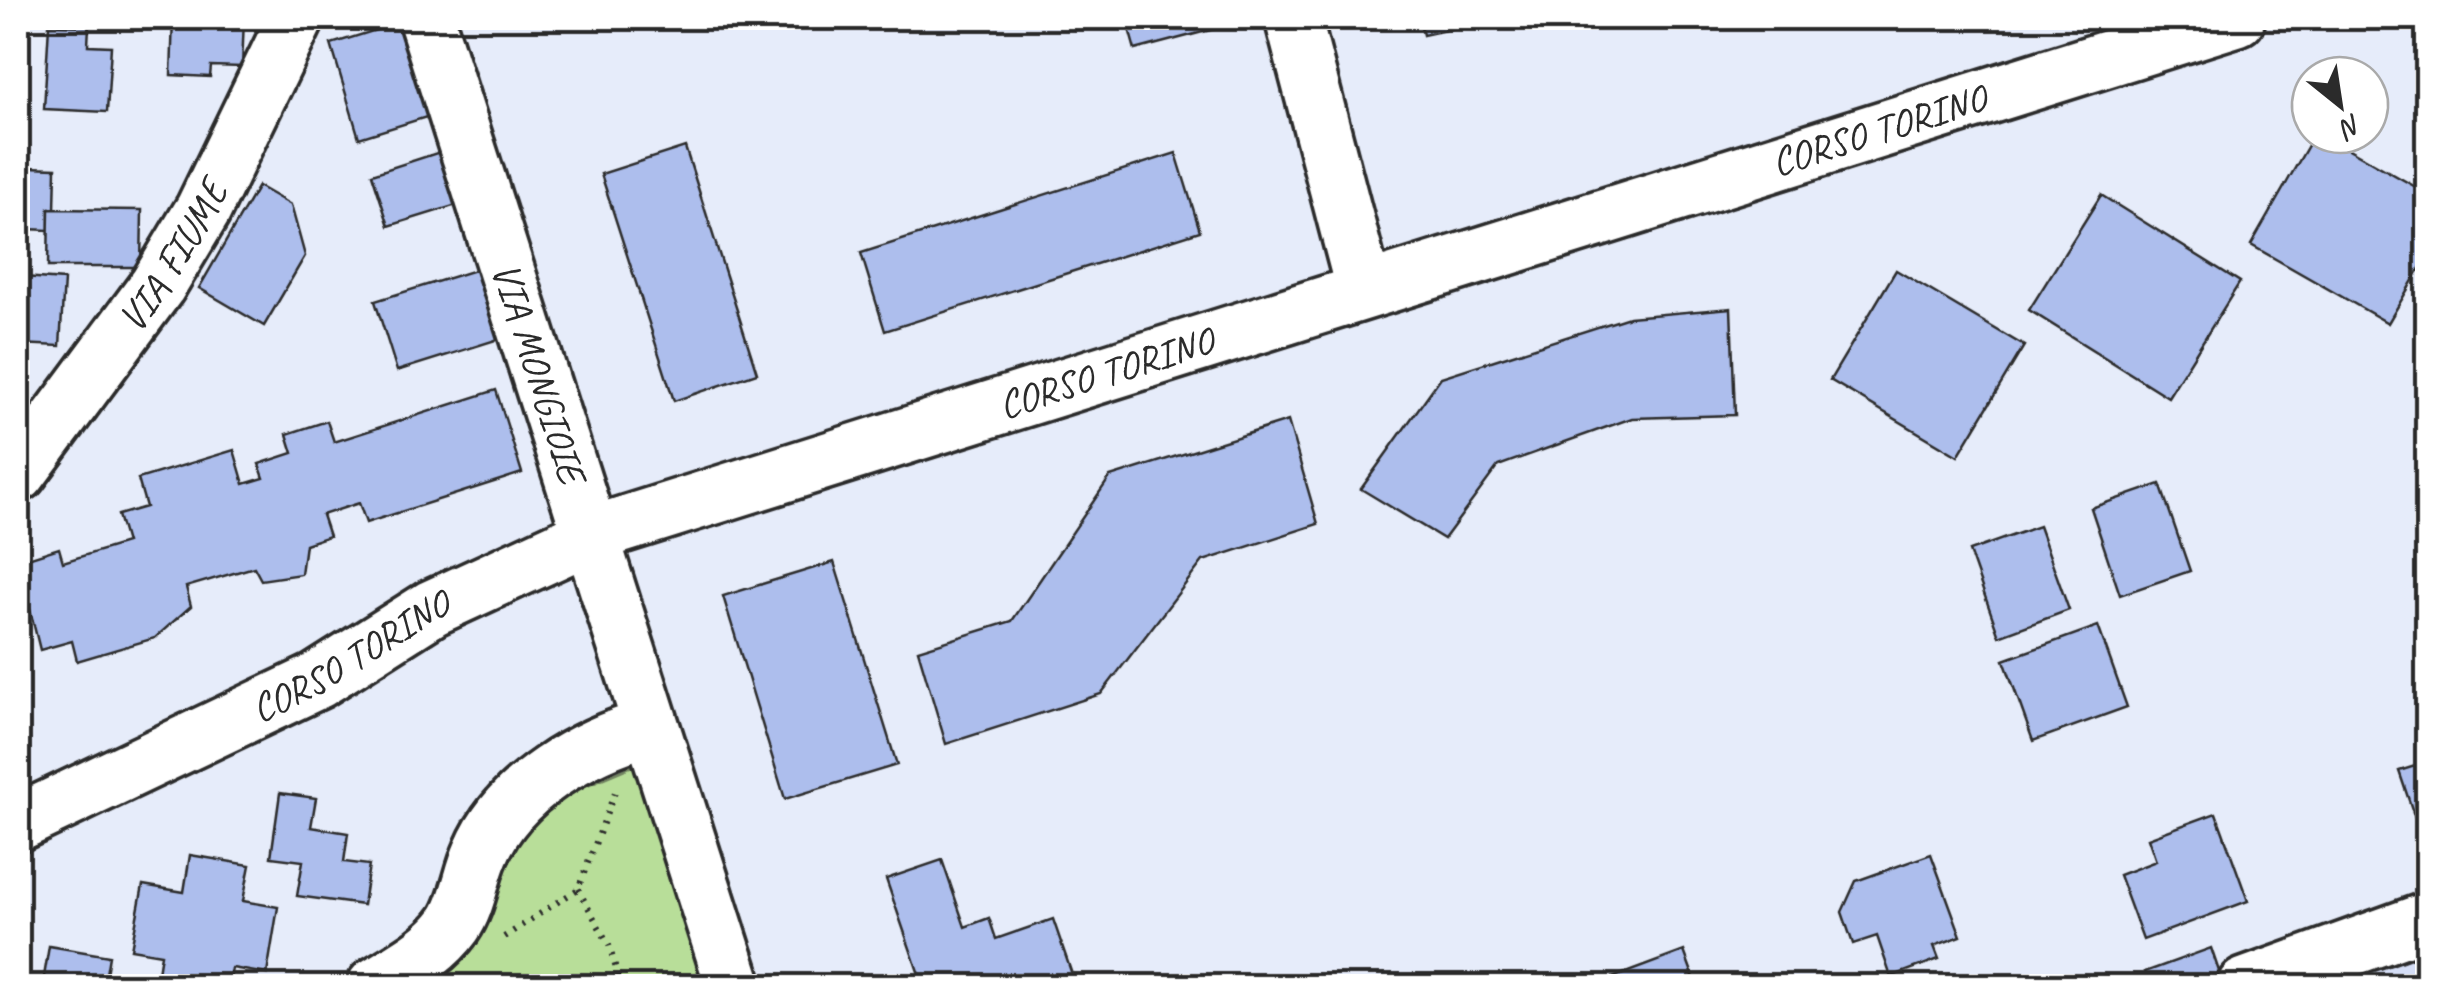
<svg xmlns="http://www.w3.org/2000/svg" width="2445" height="1004" font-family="Caveat,sans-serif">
	<rect width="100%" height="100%" fill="#e6ecfa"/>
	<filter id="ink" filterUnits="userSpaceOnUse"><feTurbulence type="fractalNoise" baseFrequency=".01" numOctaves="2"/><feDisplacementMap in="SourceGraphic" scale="20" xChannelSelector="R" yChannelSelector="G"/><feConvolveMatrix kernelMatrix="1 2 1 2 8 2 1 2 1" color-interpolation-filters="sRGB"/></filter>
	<g filter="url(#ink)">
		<path fill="#d5def6" d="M2427 948V986H2321Z"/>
		<path fill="#b8de99" stroke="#728462" stroke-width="2.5" d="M639 763 715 986H416L509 839 561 796Z"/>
		<g fill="#adbeed" stroke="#2b2b2b" stroke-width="2.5">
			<path d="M173 18H244L242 67 211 66 210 77 171 75Z"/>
			<path d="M1126 18H1227L1229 25 1135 50Z"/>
			<path d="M1419 18H1501L1423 35Z"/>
			<path d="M402 22 430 116 359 138 331 44Z"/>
			<path d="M49 25 89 26 88 45 111 46 107 112 44 109Z"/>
			<path d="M2314 135H2324L2428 194V255L2388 323 2251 245Z"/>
			<path d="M685 147 757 373 674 401 601 174Z"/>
			<path d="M443 151 460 204 389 226 372 174Z"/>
			<path d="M1176 153 1200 231 885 331 861 253Z"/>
			<path d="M28 167 56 168 55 210 49 209V230L26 229Z"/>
			<path d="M258 186 291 205 305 256 264 326 199 288Z"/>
			<path d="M2101 195 2240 282 2168 397 2029 310Z"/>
			<path d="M49 209 142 210 141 267H48Z"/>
			<path d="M478 269 499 339 397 371 375 301Z"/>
			<path d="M1896 270 2024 346 1958 456 1830 380Z"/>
			<path d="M23 277 64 280 60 346 20 344Z"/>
			<path d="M1731 308 1735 415 1632 418 1498 466 1444 539 1361 489 1441 377 1629 317Z"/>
			<path d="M496 390 522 473 366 523 359 503 322 515 329 536 305 544 301 574 261 580 254 567 186 587 191 606 155 638 77 661 72 641 40 650 18 561 59 548 63 562 126 543 118 515 146 507 138 479 234 450 244 484 264 478 259 464 293 453 287 434 327 421 334 442Z"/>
			<path d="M1288 421 1318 524 1203 561 1101 694 946 744 918 650 1012 621 1110 477Z"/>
			<path d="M2160 484 2190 571 2120 595 2091 508Z"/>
			<path d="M2039 526 2069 610 1999 636 1969 551Z"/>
			<path d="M834 562 897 765 785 799 723 596Z"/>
			<path d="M2098 626 2127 707 2033 741 2004 660Z"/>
			<path d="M2428 762V827L2419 830 2399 771Z"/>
			<path d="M280 793 316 798 311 827 348 833 344 862 369 865 363 905 297 896 303 861 271 857Z"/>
			<path d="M2216 813 2248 901 2143 940 2119 875 2156 861 2148 838Z"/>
			<path d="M1931 854 1961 936 1934 946 1939 959 1891 977 1877 936 1853 944 1842 912 1856 881Z"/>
			<path d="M190 855 250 865 243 901 278 907 267 974 232 968 229 986H156L161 954 131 949 143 885 184 892Z"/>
			<path d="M942 860 965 927 989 918 996 939 1053 919 1076 986H923L886 879Z"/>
			<path d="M49 946 109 956 104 986H18V979L43 983Z"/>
			<path d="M2211 948 2223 983 2150 986 2145 972Z"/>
			<path d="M1684 951 1697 986 1596 984Z"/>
		</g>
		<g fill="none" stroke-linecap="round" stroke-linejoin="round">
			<g stroke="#2b2b2b" stroke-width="62">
				<g id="minor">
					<path id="s1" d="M426 18 734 986"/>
					<path d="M1293 18 1364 290"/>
					<path id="s2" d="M18 474 158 285 203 210 296 18"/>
					<path d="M375 986C403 968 434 953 454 925 468 905 471 875 481 853 508 788 584 745 649 727"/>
					<path d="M2245 986 2428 920"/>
				</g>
			</g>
			<g stroke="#2b2b2b" stroke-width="62">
				<g id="major">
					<path id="s3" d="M18 823 317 681 432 608 593 534 2237 18"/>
				</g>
			</g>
			<g stroke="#2b2b2b" stroke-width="6" stroke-dasharray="2.5 8" stroke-linecap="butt">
				<path d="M578 889 609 945 621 986"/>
				<path d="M504 937 578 889 615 792"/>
			</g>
			<use href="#minor" stroke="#fff" stroke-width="55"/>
			<use href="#major" stroke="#fff" stroke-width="55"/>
		</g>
	</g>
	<g text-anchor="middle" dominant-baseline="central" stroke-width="8" stroke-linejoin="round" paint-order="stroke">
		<g font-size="40" fill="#2b2b2b" stroke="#fff">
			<text stroke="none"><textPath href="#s3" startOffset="1992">CORSO TORINO</textPath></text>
			<text stroke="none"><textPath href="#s2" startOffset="268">VIA FIUME</textPath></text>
			<text stroke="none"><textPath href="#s3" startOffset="1182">CORSO TORINO</textPath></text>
			<text stroke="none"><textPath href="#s1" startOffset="372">VIA MONGIOIE</textPath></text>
			<text stroke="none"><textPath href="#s3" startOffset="372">CORSO TORINO</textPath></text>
		</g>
	</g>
	<rect width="2445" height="1004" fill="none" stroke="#fff" stroke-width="60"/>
	<rect x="30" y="30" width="2385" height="944" fill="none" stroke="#2b2b2b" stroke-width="4" filter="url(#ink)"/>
	<g transform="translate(2340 105) rotate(150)"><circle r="48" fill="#ffffff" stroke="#aaaaaa" stroke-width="2.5"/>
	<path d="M0-8L18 38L0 25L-18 38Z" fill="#2b2b2b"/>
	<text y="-15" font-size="28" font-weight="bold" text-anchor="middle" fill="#2b2b2b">N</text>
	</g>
</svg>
